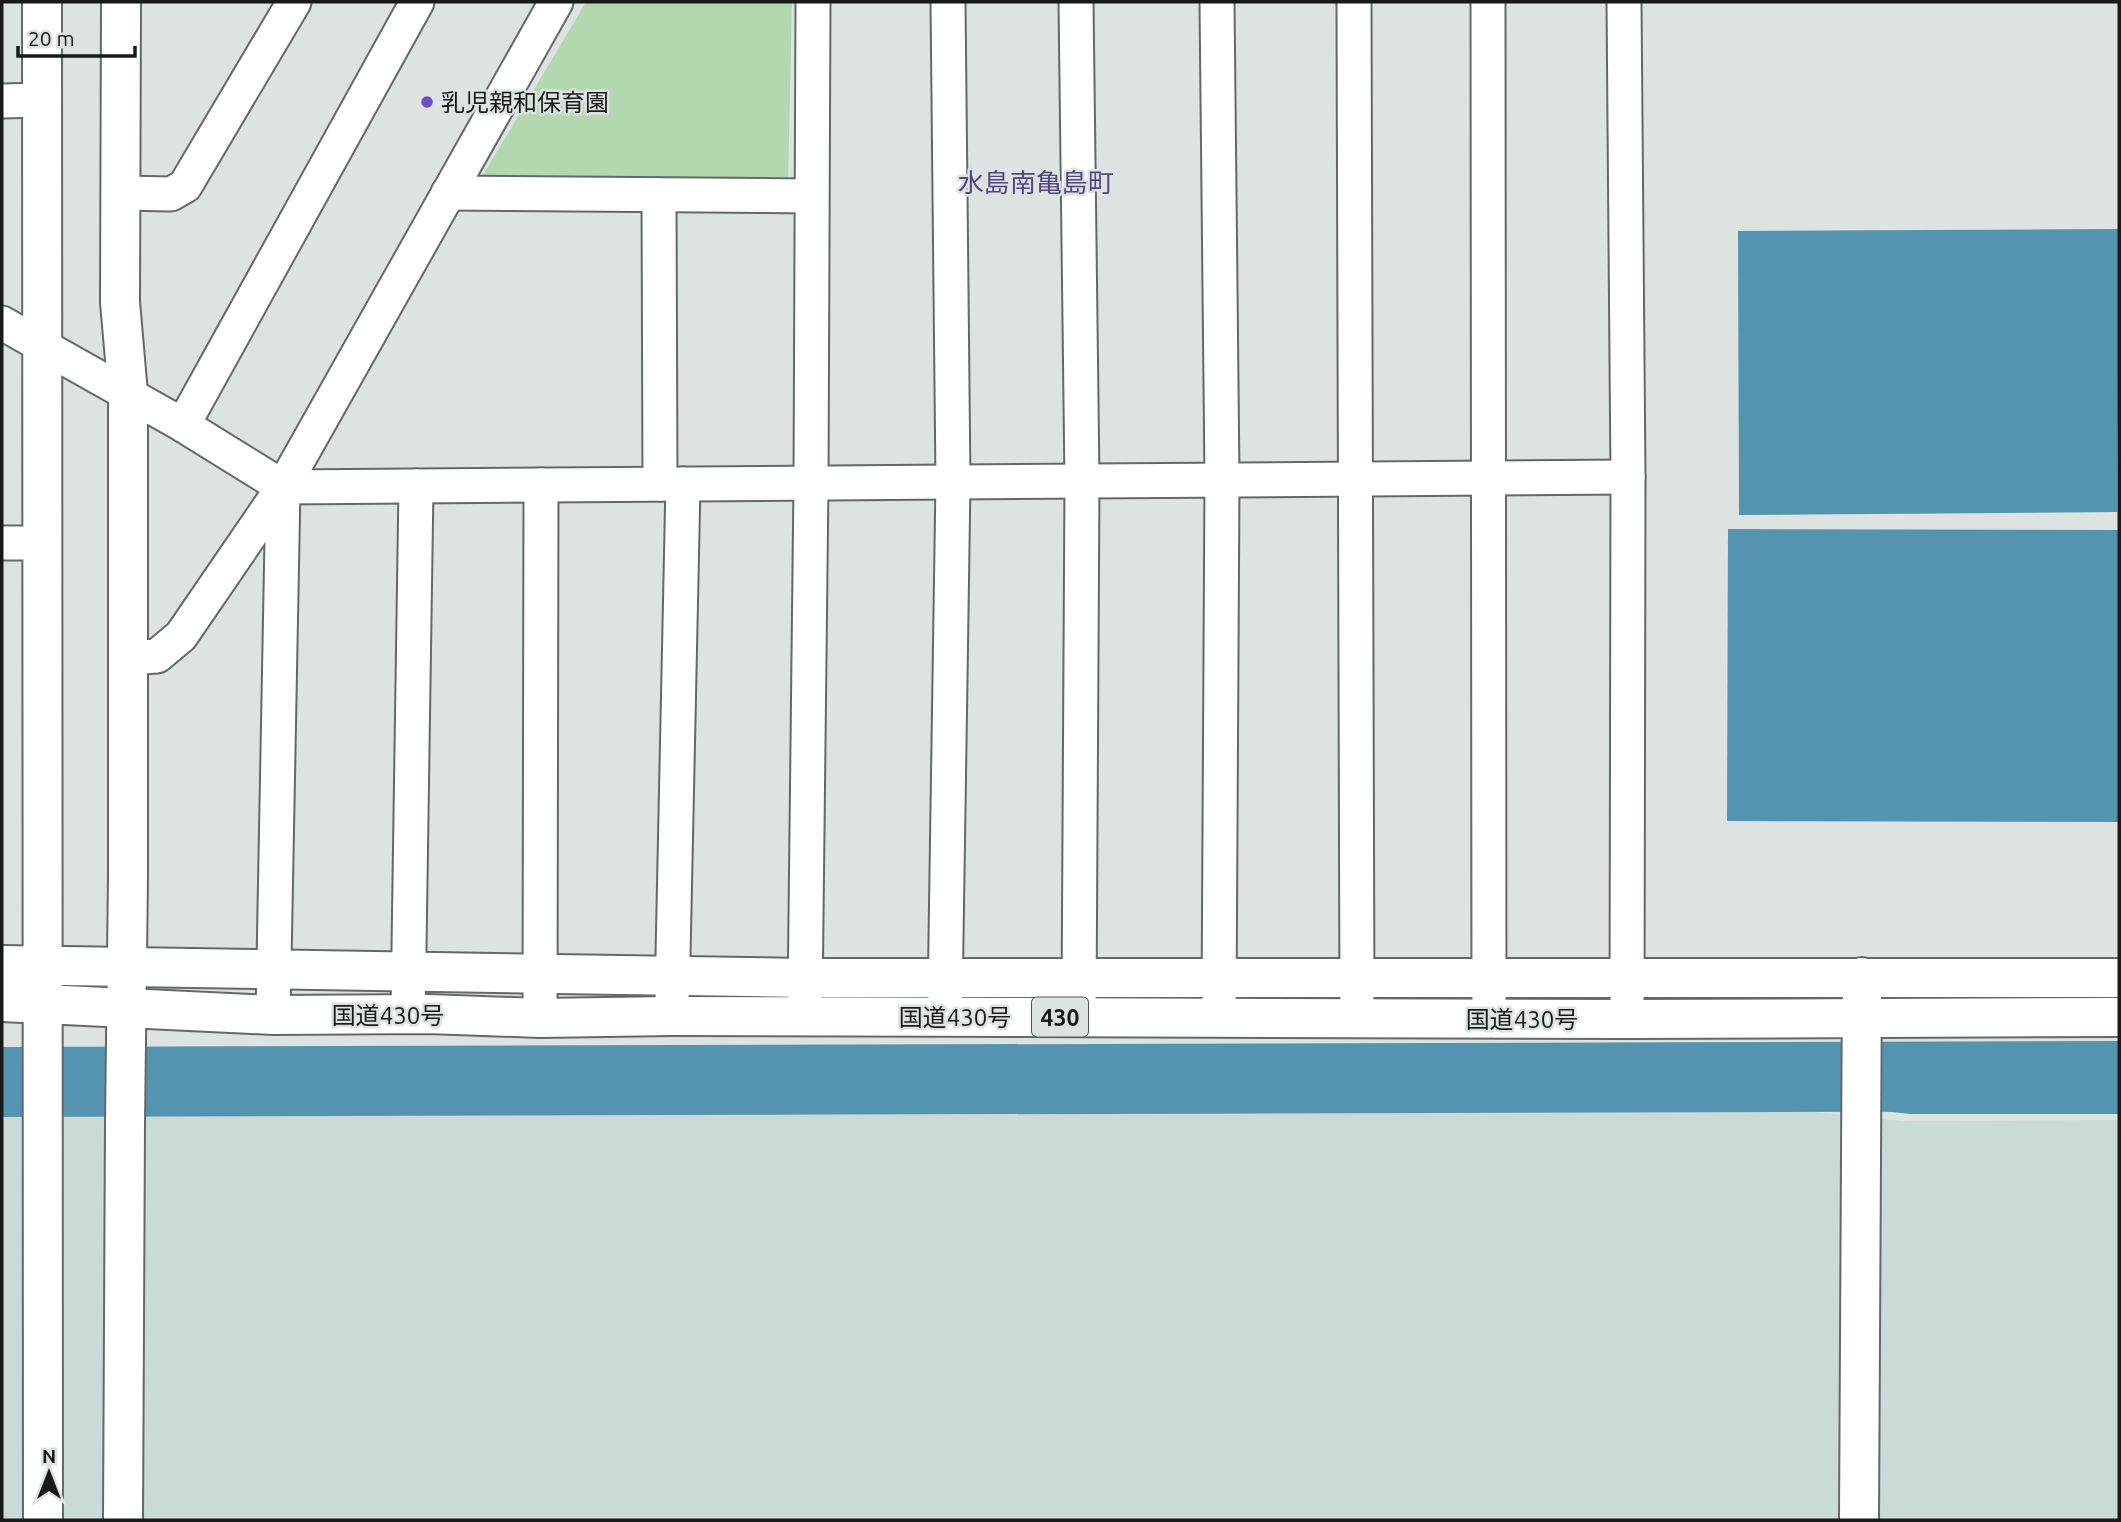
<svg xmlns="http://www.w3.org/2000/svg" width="2121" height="1522" font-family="Ubuntu,'Noto Sans JP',sans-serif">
	<rect width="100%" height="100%" fill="#dce3e1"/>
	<path fill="#cadad7" d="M1812 1112 1901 1121 2119 1120V1520H2V1117Z"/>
	<path fill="#b3d8b0" d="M586 2H792L788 182H479Z"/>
	<g fill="#5494b0">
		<path d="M2119 229 2117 512 1739 515 1738 231Z"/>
		<path d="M1728 529 2119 530V822L1727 821Z"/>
	</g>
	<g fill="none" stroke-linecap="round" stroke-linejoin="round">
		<path stroke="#5494b0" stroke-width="12" d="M2 1105 177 1106 1806 1097 1911 1108H2119"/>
		<path stroke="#5494b0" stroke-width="70" d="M2 1082 2119 1076"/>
		<g stroke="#636968" stroke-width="37">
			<g id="street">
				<path d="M1076 2 1082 481 1079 1004"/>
				<path d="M1217 2 1222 479 1219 1004"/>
				<path d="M1354 2 1357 1004"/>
				<path d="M1488 2 1489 1019"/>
				<path d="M1624 2 1628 477 1627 1019"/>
				<path d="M2 101 42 100"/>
				<path d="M121 193 171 194 185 186 294 2"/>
				<path d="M448 193 811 196"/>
				<path d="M659 195 660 484"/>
				<path d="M2 323 183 425 283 487 1628 477"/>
				<path d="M183 425 417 2"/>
				<path d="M2 543H42"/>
				<path d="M128 658 157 656 181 636 283 487 556 2"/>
				<path d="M672 1003 683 484"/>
				<path d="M805 1004 811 483 813 2"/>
				<path d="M945 1004 953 482 948 2"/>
				<path d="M408 1014 416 486"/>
				<path d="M273 1015 283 487"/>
				<path d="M540 1018 541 485"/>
			</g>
		</g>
		<g stroke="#636968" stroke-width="42">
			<g id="secondary">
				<path d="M42 2 43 1520"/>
				<path d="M121 2 120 302 128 394V875L125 1123 123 1520"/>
				<path d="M1859 1520 1862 977"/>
			</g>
		</g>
		<g stroke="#636968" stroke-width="42">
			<g id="highway">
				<path d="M2 965 805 978H2119"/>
				<path d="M2 1002 273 1015 428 1014 540 1018 672 1016 1627 1019 2119 1017"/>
			</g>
		</g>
		<use href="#street" stroke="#fff" stroke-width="33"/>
		<use href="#secondary" stroke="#fff" stroke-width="38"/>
		<use href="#highway" stroke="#fff" stroke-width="38"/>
	</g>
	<circle fill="#704cc5" stroke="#dce3e1" stroke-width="2.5" cx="427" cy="102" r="7"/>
	<g text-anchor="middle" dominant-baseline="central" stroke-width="5" stroke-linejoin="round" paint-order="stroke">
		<rect fill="#dce3e1" stroke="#535656" stroke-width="2" x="1032" y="997.5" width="56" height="39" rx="5"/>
		<g font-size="23" font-weight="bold" fill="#181a1a">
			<text x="1060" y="1017">430</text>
		</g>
		<g font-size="24" fill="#181a1a" stroke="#dce3e1" text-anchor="start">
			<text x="441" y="102">乳児親和保育園</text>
		</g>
		<g font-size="24" fill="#181a1a" stroke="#dce3e1">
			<text x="388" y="1015">国道430号</text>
			<text x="955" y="1017">国道430号</text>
			<text x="1522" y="1019">国道430号</text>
		</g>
		<g font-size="26" fill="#544583" stroke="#dce3e1">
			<text x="1036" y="182">水島南亀島町</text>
		</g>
	</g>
	<rect width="2121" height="1522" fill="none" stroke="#181a1a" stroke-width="7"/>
	<g transform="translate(49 1473)" stroke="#dce3e1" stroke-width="5" paint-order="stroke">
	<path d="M0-5L12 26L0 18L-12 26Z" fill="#181a1a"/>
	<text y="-10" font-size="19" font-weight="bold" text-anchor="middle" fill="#181a1a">N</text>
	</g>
	<path d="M18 46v10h117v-10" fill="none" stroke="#181a1a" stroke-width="3.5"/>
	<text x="28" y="46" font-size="21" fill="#181a1a" stroke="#dce3e1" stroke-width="5" paint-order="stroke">20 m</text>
</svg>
